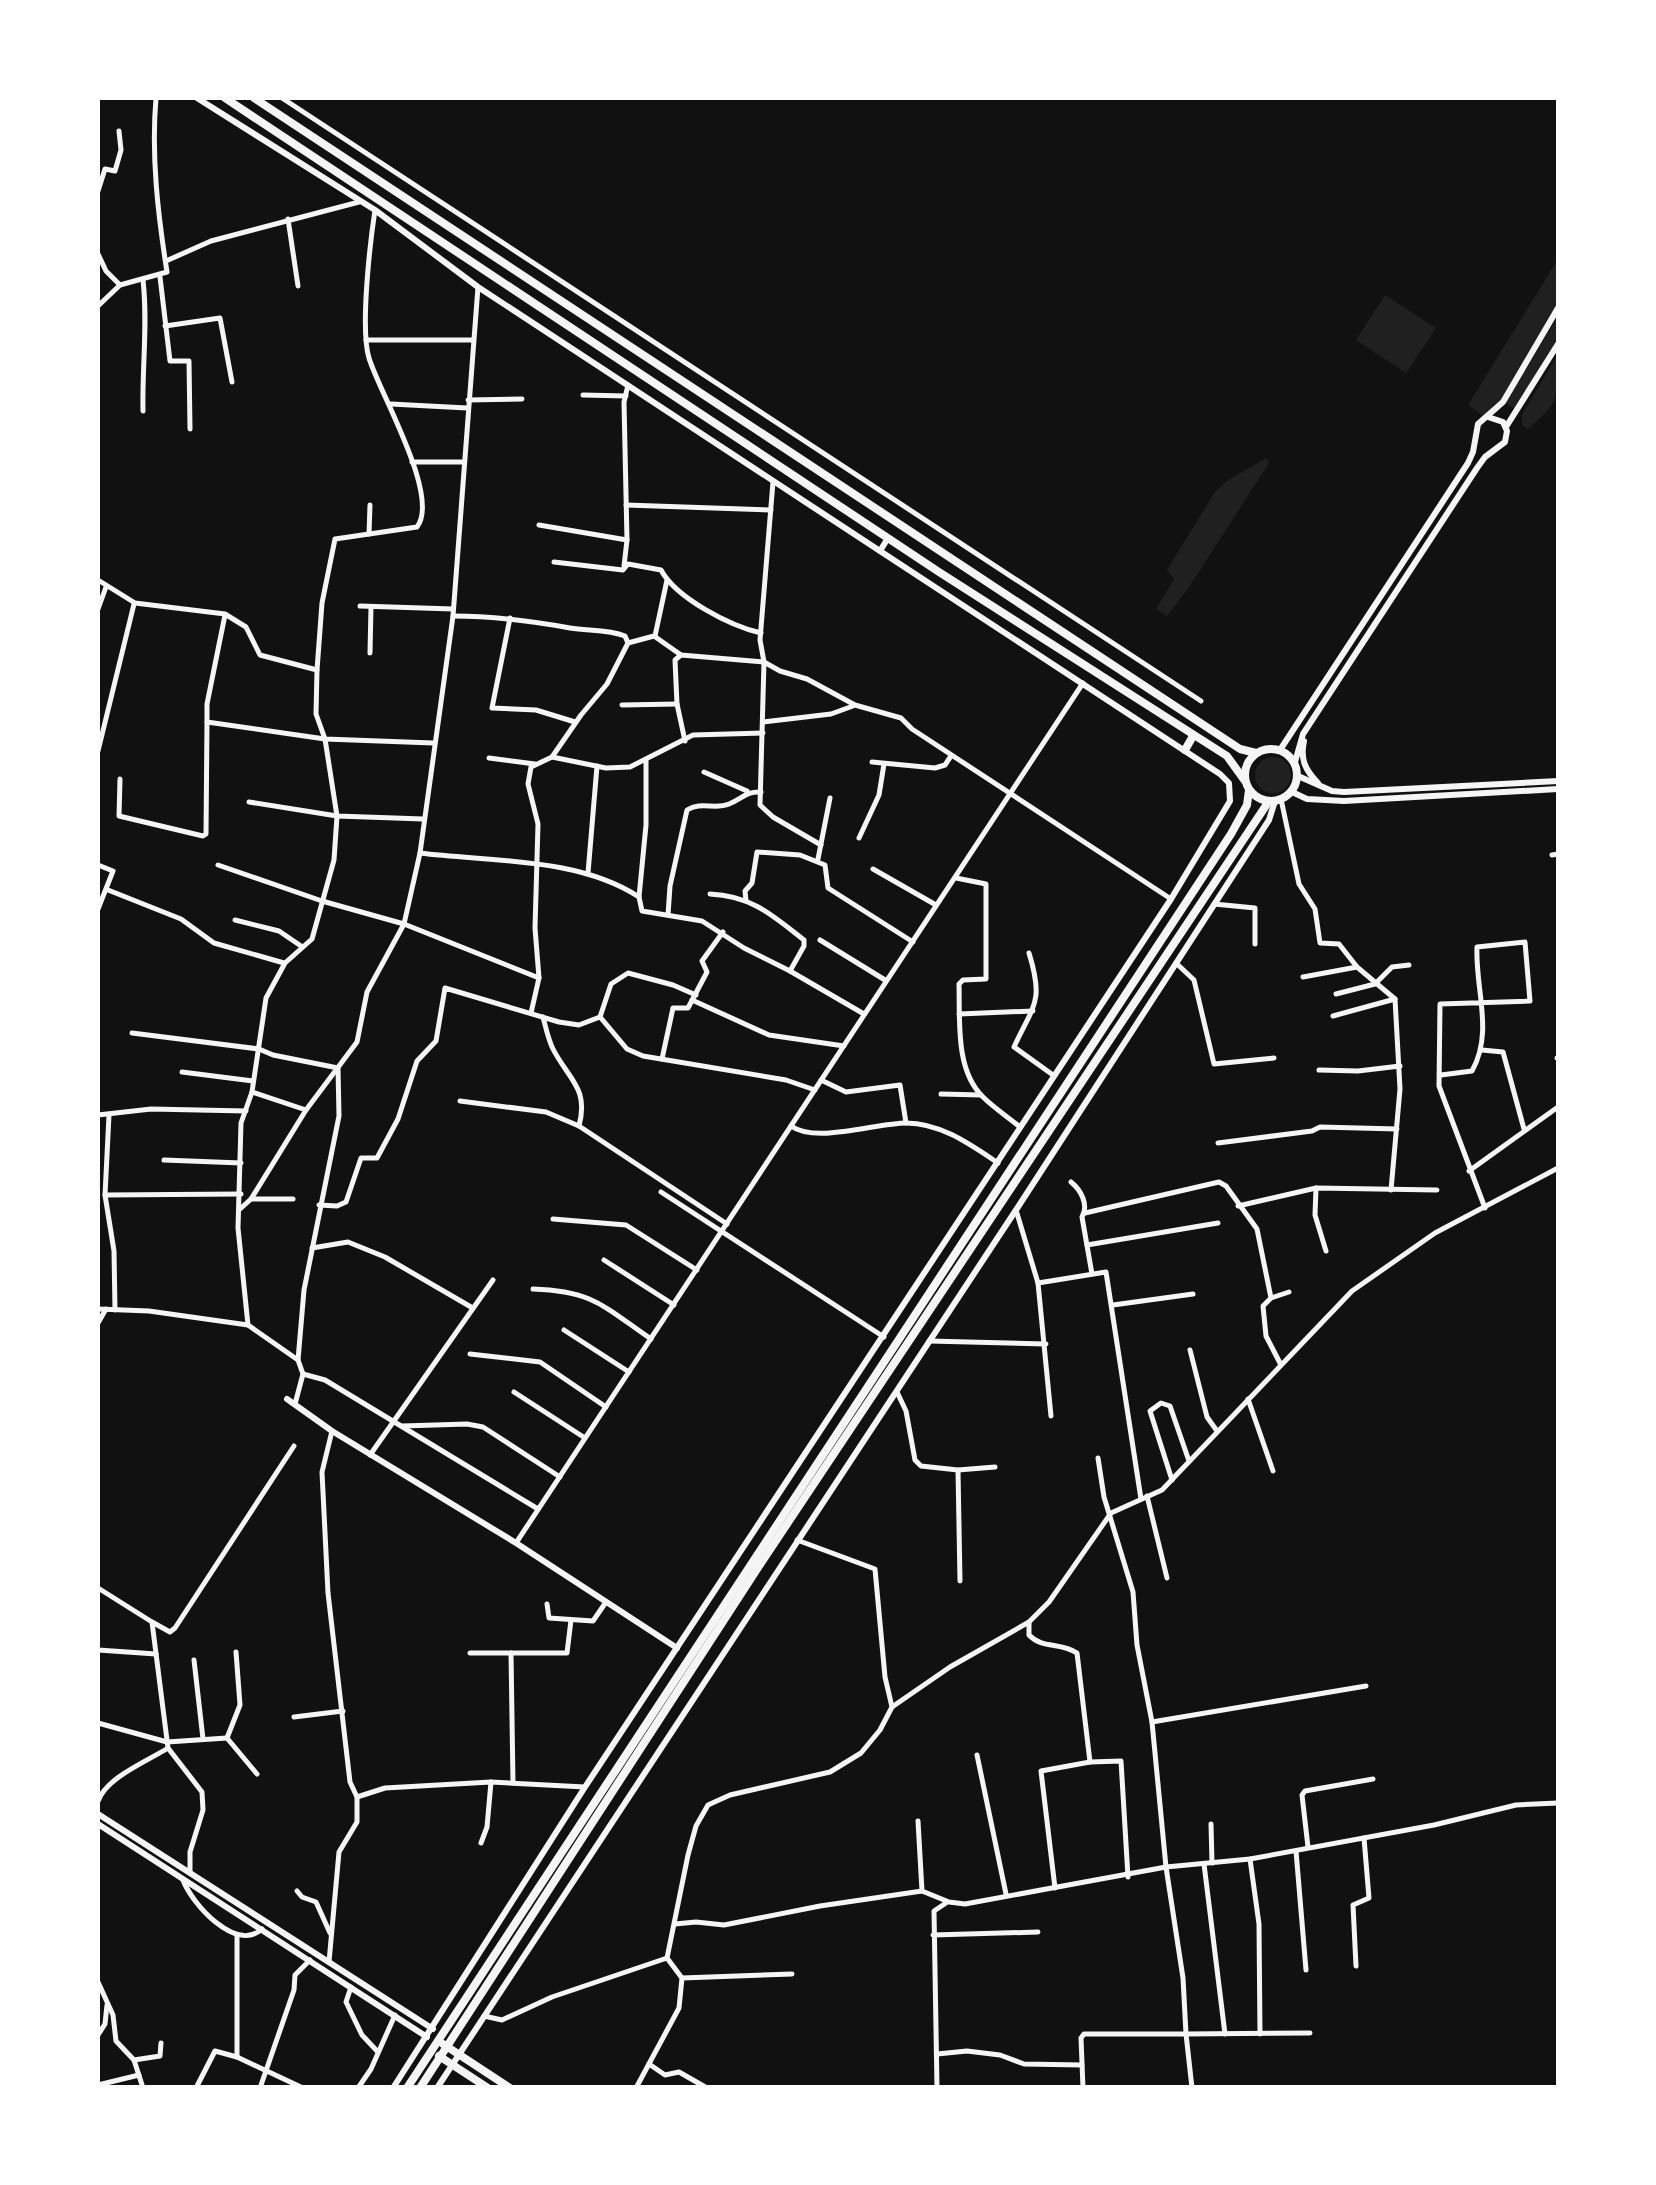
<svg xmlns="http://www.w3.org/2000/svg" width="1656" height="2185" font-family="Montserrat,sans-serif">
	<rect width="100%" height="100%" fill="#111"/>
	<g fill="#202020">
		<path d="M1558 259V305L1503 401 1493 405 1483 416 1468 405Z"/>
		<path d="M1385 295 1436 328 1406 373 1356 340Z"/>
		<path d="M1558 316V337L1515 409 1506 403Z"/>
		<path d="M1558 354C1559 394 1560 403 1528 429L1522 425V415Z"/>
		<path d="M1266 458 1269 463 1189 587 1167 616 1156 609 1174 579 1167 570 1215 492 1227 481Z"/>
		<circle cx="1273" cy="775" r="18"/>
	</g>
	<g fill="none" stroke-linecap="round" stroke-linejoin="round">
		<g stroke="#f5f5f5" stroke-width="5">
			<path d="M282 98 1201 701"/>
			<path d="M98 191 105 169 115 171 121 150 119 131"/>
			<path d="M288 219 298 286"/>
			<path d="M98 254 106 271 120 285"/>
			<path d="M166 261 211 241 359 202"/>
			<path d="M160 277 170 361H189L190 429"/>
			<path d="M98 306 120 285 167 272C158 215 151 156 156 98"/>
			<path d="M165 326 220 318 232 382"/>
			<path d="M366 340H472"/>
			<path d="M583 395 626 396"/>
			<path d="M468 400 522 399"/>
			<path d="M391 404 467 408"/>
			<path d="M143 411C142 366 148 324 143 280"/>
			<path d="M412 462H464"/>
			<path d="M773 482 760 640 764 662 760 805 773 817 821 845"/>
			<path d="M626 505 771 510"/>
			<path d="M539 525 627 540"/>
			<path d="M369 534 370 505"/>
			<path d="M554 562 623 570 628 564 661 570C676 598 730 626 761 633"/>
			<path d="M624 566 627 540 624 402 628 385"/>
			<path d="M98 580 135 603 225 614 246 627 260 655 317 670 316 714 325 739 337 816 334 860 312 939 285 963 266 998 252 1092 241 1123 238 1228 248 1325"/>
			<path d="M360 606 453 609"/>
			<path d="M98 609 106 587"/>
			<path d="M225 615 207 704V722L325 739 433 743"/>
			<path d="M453 616C493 616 531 621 570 628 588 631 608 629 625 636L628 643"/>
			<path d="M510 618 492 708 536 710 575 722"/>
			<path d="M655 636 667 580"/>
			<path d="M628 643 654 636 681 655 764 662 780 671 807 679 855 705 901 718 912 729 1171 899"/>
			<path d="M370 653 371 607"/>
			<path d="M681 655 675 660 677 704 685 741"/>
			<path d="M317 670 322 603 335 539 417 527C441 496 379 392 369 358 360 329 370 243 375 210"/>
			<path d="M622 705 677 704"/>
			<path d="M763 722 831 714 853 706"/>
			<path d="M98 751 134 604"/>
			<path d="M552 757 606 768 630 767 693 735 763 733"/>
			<path d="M489 758 535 764"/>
			<path d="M646 760V825L639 897 642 911 702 921 744 948 790 971 864 1014"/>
			<path d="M872 762 935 768 945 765 951 756"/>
			<path d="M704 772 747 791"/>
			<path d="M120 779 119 816 203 836 206 834 207 722"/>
			<path d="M1281 799 1299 884 1315 909 1320 943 1339 944 1357 967 1395 999 1400 1089 1391 1190"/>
			<path d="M249 802 337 816 423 819"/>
			<path d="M859 838 879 795 884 764"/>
			<path d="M420 853C491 862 578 857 639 897"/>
			<path d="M1552 855 1558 854"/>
			<path d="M818 859 830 798"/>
			<path d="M98 865 113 871 98 909"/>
			<path d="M218 865 322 901 404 924 539 978"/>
			<path d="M873 869 936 905"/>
			<path d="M588 873 597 766"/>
			<path d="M956 878 986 884V979L963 980 959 984C960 1020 955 1070 983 1097 994 1108 1008 1117 1020 1127"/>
			<path d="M108 890 181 919 214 943 284 963"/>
			<path d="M710 894C752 896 772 915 804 940V946L790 971"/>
			<path d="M746 901 745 891 752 883 757 852 800 855 825 865 828 888 913 942"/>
			<path d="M1214 904 1255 908V944"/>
			<path d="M668 915 670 886 687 810C701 801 715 810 729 804 742 799 746 791 761 792"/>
			<path d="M235 920 279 931 301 946"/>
			<path d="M820 940 885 980"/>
			<path d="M1029 953C1044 1002 1034 1004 1014 1047L1053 1075"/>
			<path d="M1176 963 1194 980 1214 1064 1274 1058"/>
			<path d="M1303 977 1357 967"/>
			<path d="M1336 994 1375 984 1392 967 1409 965"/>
			<path d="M692 1000 769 1035 844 1046"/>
			<path d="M531 1013 539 978 535 928 538 824 528 784 531 767 552 757 581 715 607 684 628 643"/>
			<path d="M959 1014 1033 1011"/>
			<path d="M1333 1016 1395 999"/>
			<path d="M543 1017C546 1028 548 1039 553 1049 569 1080 589 1088 579 1126"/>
			<path d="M600 1017 627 1049 643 1056 786 1080 815 1090"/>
			<path d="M600 1017 611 984 628 973 673 985 696 995"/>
			<path d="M132 1033 259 1049 273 1055 338 1068 339 1116 304 1290 298 1360"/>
			<path d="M1482 1050 1503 1052 1524 1129"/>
			<path d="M1557 1058H1558"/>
			<path d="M662 1059 673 1008H688L707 972 702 961 723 932"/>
			<path d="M1319 1070 1358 1071 1400 1066"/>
			<path d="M182 1072 253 1081"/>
			<path d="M1441 1075 1472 1071C1494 1032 1475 989 1477 947L1525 942 1530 1001 1440 1004 1439 1086 1485 1208"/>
			<path d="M821 1080 846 1092 900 1085 906 1123"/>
			<path d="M252 1092 306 1110"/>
			<path d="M941 1094 981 1095"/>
			<path d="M460 1101 546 1112 579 1126 727 1224"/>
			<path d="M98 1115 151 1109 246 1111"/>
			<path d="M109 1115 105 1195 114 1251 115 1310"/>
			<path d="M791 1126C816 1144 876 1123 906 1123 941 1123 971 1145 998 1163"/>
			<path d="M1218 1143 1312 1131 1320 1127 1397 1129"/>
			<path d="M164 1160 241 1163"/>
			<path d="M1469 1171 1558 1107"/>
			<path d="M1071 1182C1081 1190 1089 1205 1082 1217L1092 1274"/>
			<path d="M1316 1188 1315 1215 1326 1251"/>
			<path d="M661 1192 884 1337"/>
			<path d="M105 1195 241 1194"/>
			<path d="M251 1199H293"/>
			<path d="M319 1205 337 1206 346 1202 361 1158H377L398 1119 417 1061 436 1041 445 988 559 1022 579 1025 600 1017"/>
			<path d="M1238 1206 1316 1188 1437 1190"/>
			<path d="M240 1209 251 1199 306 1110 357 1042 367 992 404 924 420 853 453 616 478 287"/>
			<path d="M1016 1210 1038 1283 1051 1416"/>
			<path d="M1085 1213 1219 1182 1226 1186 1257 1229 1271 1298"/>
			<path d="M553 1219 626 1225 697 1270"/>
			<path d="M1087 1245 1218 1223"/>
			<path d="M312 1248 348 1242 385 1257 471 1307"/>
			<path d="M604 1260 674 1305"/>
			<path d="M1038 1283 1106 1272 1141 1499"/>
			<path d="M533 1289C593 1291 603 1306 651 1339"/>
			<path d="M1113 1305 1193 1294"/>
			<path d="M98 1309 149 1311 248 1325 298 1360 303 1374 295 1404"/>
			<path d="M98 1323 106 1309"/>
			<path d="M564 1330 629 1372"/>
			<path d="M929 1341 1046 1344"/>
			<path d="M1190 1350 1207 1417 1217 1431"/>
			<path d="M470 1354 540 1362 606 1407"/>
			<path d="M1281 1365 1266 1336 1263 1306 1271 1298 1289 1292"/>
			<path d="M303 1374 325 1380 538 1509"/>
			<path d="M514 1392 585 1438"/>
			<path d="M897 1392 906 1411 915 1460 921 1466 958 1470 995 1467"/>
			<path d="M1248 1399 1273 1471"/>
			<path d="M402 1426 467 1424 483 1427 560 1477"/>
			<path d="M332 1431 322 1472 328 1593 350 1782 357 1797 385 1788 491 1782 585 1787"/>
			<path d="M370 1455 493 1280"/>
			<path d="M958 1470 960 1581"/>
			<path d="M1172 1480 1150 1411 1161 1403 1170 1406 1189 1461"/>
			<path d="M1147 1496 1167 1578"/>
			<path d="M797 1540 875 1569 885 1677 892 1707"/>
			<path d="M516 1543 1083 683"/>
			<path d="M98 1588 152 1622 168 1748 202 1792 203 1810 190 1852V1871"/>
			<path d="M547 1604 549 1618 593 1621 606 1602"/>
			<path d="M152 1622 170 1632 175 1628 294 1446"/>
			<path d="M1029 1622V1635C1042 1649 1061 1642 1077 1653L1090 1762"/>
			<path d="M98 1650 156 1654"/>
			<path d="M470 1653H567L571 1620"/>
			<path d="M511 1653 513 1783"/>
			<path d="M194 1660 203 1739"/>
			<path d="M294 1717 343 1711"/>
			<path d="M1152 1722 1366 1686"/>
			<path d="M98 1723 167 1742 227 1738"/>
			<path d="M227 1738 240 1705 236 1652"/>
			<path d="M227 1738 257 1774"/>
			<path d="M977 1755 1006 1894"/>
			<path d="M98 1801C107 1777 146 1762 168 1748"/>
			<path d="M918 1821 922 1891"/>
			<path d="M1211 1824 1212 1863"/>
			<path d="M481 1843 487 1827 491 1782"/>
			<path d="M1308 1847 1302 1795 1305 1791 1373 1779"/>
			<path d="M1296 1851 1306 1970"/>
			<path d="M1250 1859 1259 1924 1260 2034"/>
			<path d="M1204 1864 1225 2034"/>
			<path d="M183 1880C192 1904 236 1953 262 1929"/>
			<path d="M1055 1888 1041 1771 1090 1762 1121 1761 1128 1877"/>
			<path d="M297 1891 302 1897 316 1902 330 1933"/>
			<path d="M675 1924 696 1922 724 1925 820 1906 922 1891 949 1902 965 1904 1166 1867 1250 1859 1434 1825 1516 1805 1558 1803"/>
			<path d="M933 1935 1038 1932"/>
			<path d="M329 1962 339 1852 357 1822V1797"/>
			<path d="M1356 1966 1353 1905 1369 1898 1364 1838"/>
			<path d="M682 1978 792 1974"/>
			<path d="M98 1982 113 2015 116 2041 134 2060 143 2088"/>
			<path d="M351 1987 346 2002 362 2035 377 2051"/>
			<path d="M484 2016 502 2020 552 1997 667 1958"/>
			<path d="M98 2035 105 2024 107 2005"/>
			<path d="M937 2054 967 2051 1000 2055 1024 2064 1082 2065"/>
			<path d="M237 2057V1936"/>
			<path d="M134 2060 160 2056 161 2043"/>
			<path d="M649 2064 665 2075 679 2072 707 2088"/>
			<path d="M98 2085 139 2075"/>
			<path d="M196 2088 215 2051 237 2057 303 2088"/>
			<path d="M260 2088 294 1990 295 1975 310 1960"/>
			<path d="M358 2088 371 2069 395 2015"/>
			<path d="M636 2088 679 2008 682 1978 667 1958 688 1855 696 1826 708 1805 730 1795 830 1772 861 1753 880 1730 892 1707 950 1667 1029 1622 1049 1602 1111 1513 1162 1490 1352 1291 1435 1233 1558 1168"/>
			<path d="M937 2088 934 1911 946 1903"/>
			<path d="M1083 2088 1081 2038 1084 2034H1186L1183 1978 1166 1867 1152 1722 1137 1645 1133 1592 1104 1497 1098 1458"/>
			<path d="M1192 2088 1186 2034 1310 2033"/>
		</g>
		<g stroke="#f5f5f5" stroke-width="6">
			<path d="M197 98 375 210 478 287 880 551"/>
			<path d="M1304 741C1300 759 1305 770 1318 783"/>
			<path d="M1298 776 1332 791 1344 792 1558 781"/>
			<path d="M1292 792 1307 799 1344 801 1558 789"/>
			<path d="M287 1399 332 1431 516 1543 677 1648"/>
		</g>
		<g stroke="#f5f5f5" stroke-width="6">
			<path d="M1506 427 1558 344"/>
			<path d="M1280 750 1468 463 1473 452 1478 424 1503 402 1558 308"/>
			<path d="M1295 762 1303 734 1477 468 1485 457 1505 442 1507 431 1503 422 1488 417"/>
			<path d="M98 1814 433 2029"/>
			<path d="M98 1824 427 2037"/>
			<path d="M393 2088 585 1787 1171 899 1230 801 1229 783 1220 774 880 551 888 538"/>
			<path d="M437 2088 1016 1210 1269 820 1275 801"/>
		</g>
		<g stroke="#f5f5f5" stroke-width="8">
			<path d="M225 98 939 572 1227 756 1245 781"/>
			<path d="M254 98 1240 749 1256 753"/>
			<circle cx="1271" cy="775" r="26"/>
			<path d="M1185 750 1193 736"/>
			<path d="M443 2044 510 2088"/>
			<path d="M439 2056 488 2088"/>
			<path d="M407 2088 1231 834 1247 805 1249 790"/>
			<path d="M420 2088 757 1569 1269 801"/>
		</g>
	</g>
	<rect width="1656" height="2185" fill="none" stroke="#ffffff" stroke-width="200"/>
</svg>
